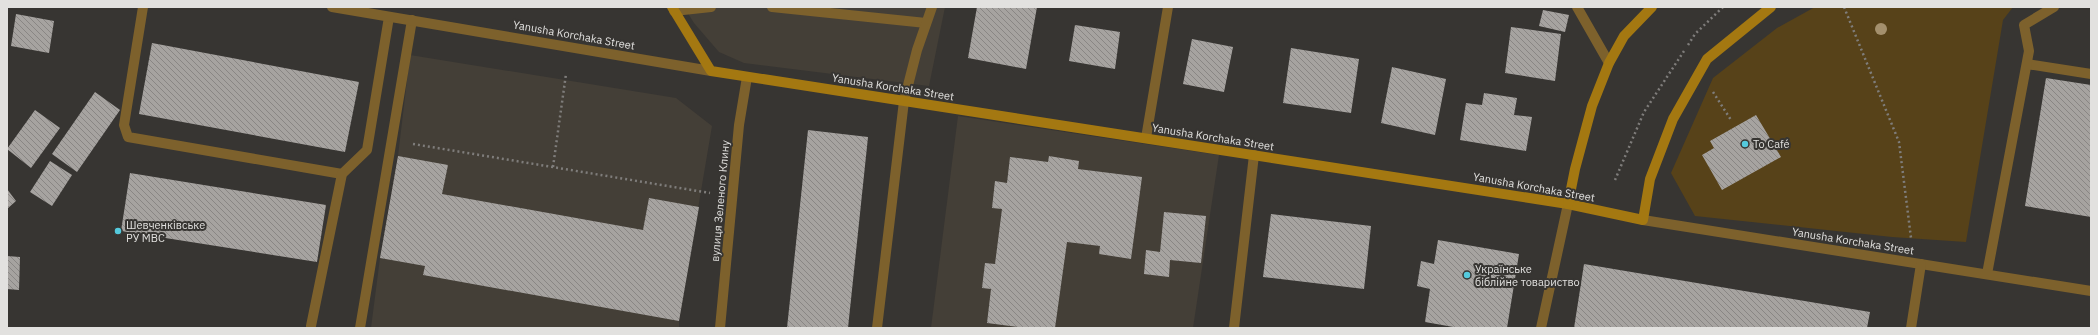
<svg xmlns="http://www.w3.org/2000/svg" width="2098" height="335" font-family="'IBM Plex Sans',sans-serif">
	<defs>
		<pattern id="building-back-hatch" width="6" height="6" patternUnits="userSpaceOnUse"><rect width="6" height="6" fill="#a6a3a0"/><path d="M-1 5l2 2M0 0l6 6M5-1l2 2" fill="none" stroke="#898684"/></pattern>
	</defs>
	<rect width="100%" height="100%" fill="#373532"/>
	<g fill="#443f37">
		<path d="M684 7H945L929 86 744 63 719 52 694 23Z"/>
		<path d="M410 55 676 98 712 126 679 321V328H371L380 258 398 156Z"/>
		<path d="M958 116 1219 155 1193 328H931Z"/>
	</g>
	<path fill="#574219" d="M1815 7H2013L2003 20 1966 242 1892 237 1695 216 1671 173 1713 78 1777 28Z"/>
	<g fill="url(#building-back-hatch)">
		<path d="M977 7H1037L1026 69 968 58Z"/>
		<path d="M1543 10 1569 15 1565 32 1539 26Z"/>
		<path d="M16 14 54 21 49 53 11 46Z"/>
		<path d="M1075 25 1120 32 1115 69 1069 61Z"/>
		<path d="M1511 27 1561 34 1555 81 1505 73Z"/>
		<path d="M1192 39 1233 47 1224 92 1183 84Z"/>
		<path d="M152 43 359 82 345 152 139 114Z"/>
		<path d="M1291 48 1359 59 1351 113 1283 103Z"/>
		<path d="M1392 67 1446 79 1435 135 1381 123Z"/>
		<path d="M2046 78 2091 85V217L2025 206Z"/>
		<path d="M95 92 120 110 77 172 52 154Z"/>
		<path d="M1484 93 1517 98 1514 115 1532 117 1526 151 1460 140 1466 103 1482 105Z"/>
		<path d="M35 110 60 128 31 168 7 149Z"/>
		<path d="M1756 115 1781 157 1722 190 1702 155 1714 148 1710 141Z"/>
		<path d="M808 130 868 137 848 328H787Z"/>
		<path d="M398 156 448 165 442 194 643 230 649 198 699 207 679 321 423 275 425 266 380 258Z"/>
		<path d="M1049 156 1079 161 1078 169 1142 177 1131 259 1099 254 1100 246 1067 242 1055 328H1027L987 323 991 289 982 288 985 263 995 264 1002 209 992 208 995 181 1007 183 1010 157 1048 162Z"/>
		<path d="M50 161 72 175 52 206 30 192Z"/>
		<path d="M130 173 326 205 317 262 121 231Z"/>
		<path d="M7 189 16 201 7 209Z"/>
		<path d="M1164 212 1206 216 1201 263 1170 260 1169 277 1144 274 1146 250 1160 252Z"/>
		<path d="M1271 214 1371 226 1364 289 1263 277Z"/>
		<path d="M1438 240 1519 254 1507 328H1459L1425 322 1430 289 1417 286 1421 261 1434 264Z"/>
		<path d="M7 256 20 257 19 290 7 289Z"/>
		<path d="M1584 264 1870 312 1867 328H1574Z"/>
	</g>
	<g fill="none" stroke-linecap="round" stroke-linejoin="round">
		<g stroke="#7f7d7b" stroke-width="2.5" stroke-dasharray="2 3" stroke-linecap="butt">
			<path d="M1844 7 1899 142 1911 238"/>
			<path d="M1688 45 1695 34 1723 7"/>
			<path d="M1713 92 1731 120"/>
			<path d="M413 144 710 193"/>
			<path d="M553 167 566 74"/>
			<path d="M1615 180 1644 112 1684 51"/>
		</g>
		<g stroke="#7d612c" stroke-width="10">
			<path d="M143 7 124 125 128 137 342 174"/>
			<path d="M772 7 926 23"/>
			<path d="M1577 7 1609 63"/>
			<path d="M674 11 711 7"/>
			<path d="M2027 64 2091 74"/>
			<path d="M1987 274 2029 51 2024 25 2054 7"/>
			<path d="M311 326 342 174 367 150 389 17"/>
			<path d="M360 328 412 20"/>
			<path d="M877 328 904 101 917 50 932 7"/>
			<path d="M1234 328 1254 155"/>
		</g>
		<g stroke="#7d612c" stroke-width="10">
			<path d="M332 7 711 71"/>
			<path d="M1146 138 1168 7"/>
			<path d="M1643 220 2091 291"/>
			<path d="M720 328 739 125 747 77"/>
			<path d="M1541 328 1568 204"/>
			<path d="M1911 328 1921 264"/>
		</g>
		<g stroke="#a47811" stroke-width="10">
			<path d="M672 7 711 71 1568 204 1643 220 1650 179 1673 119 1707 59 1771 7"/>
			<path d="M1568 204 1575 169 1592 106 1609 63 1624 36 1652 7"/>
		</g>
	</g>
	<circle fill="#a4906d" cx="1881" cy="29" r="6"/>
	<g fill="#54cadd" stroke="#373532" stroke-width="1.5">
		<circle cx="1745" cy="144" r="4"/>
		<circle cx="118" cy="231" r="4"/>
		<circle cx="1467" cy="275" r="4"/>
	</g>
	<g text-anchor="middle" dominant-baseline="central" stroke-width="4" stroke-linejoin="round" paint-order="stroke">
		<g font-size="11" fill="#e2e1df" stroke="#373532">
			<text transform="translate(574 35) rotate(10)">Yanusha Korchaka Street</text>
			<text transform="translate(893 87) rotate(9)">Yanusha Korchaka Street</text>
			<text transform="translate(1213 137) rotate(9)">Yanusha Korchaka Street</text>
			<text transform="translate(1534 187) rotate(10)">Yanusha Korchaka Street</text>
			<text transform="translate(720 201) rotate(-85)">вулиця Зеленого Клину</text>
			<text transform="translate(1853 241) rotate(9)">Yanusha Korchaka Street</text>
		</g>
		<g font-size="11" fill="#e2e1df" stroke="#373532" text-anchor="start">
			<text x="1753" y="144">To Café</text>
			<text x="126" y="225">Шевченківське<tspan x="126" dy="13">РУ МВС</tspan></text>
			<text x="1475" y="269">Українське<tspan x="1475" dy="13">біблійне товариство</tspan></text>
		</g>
	</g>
	<rect width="2098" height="335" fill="none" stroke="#e2e1df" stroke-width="16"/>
</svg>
